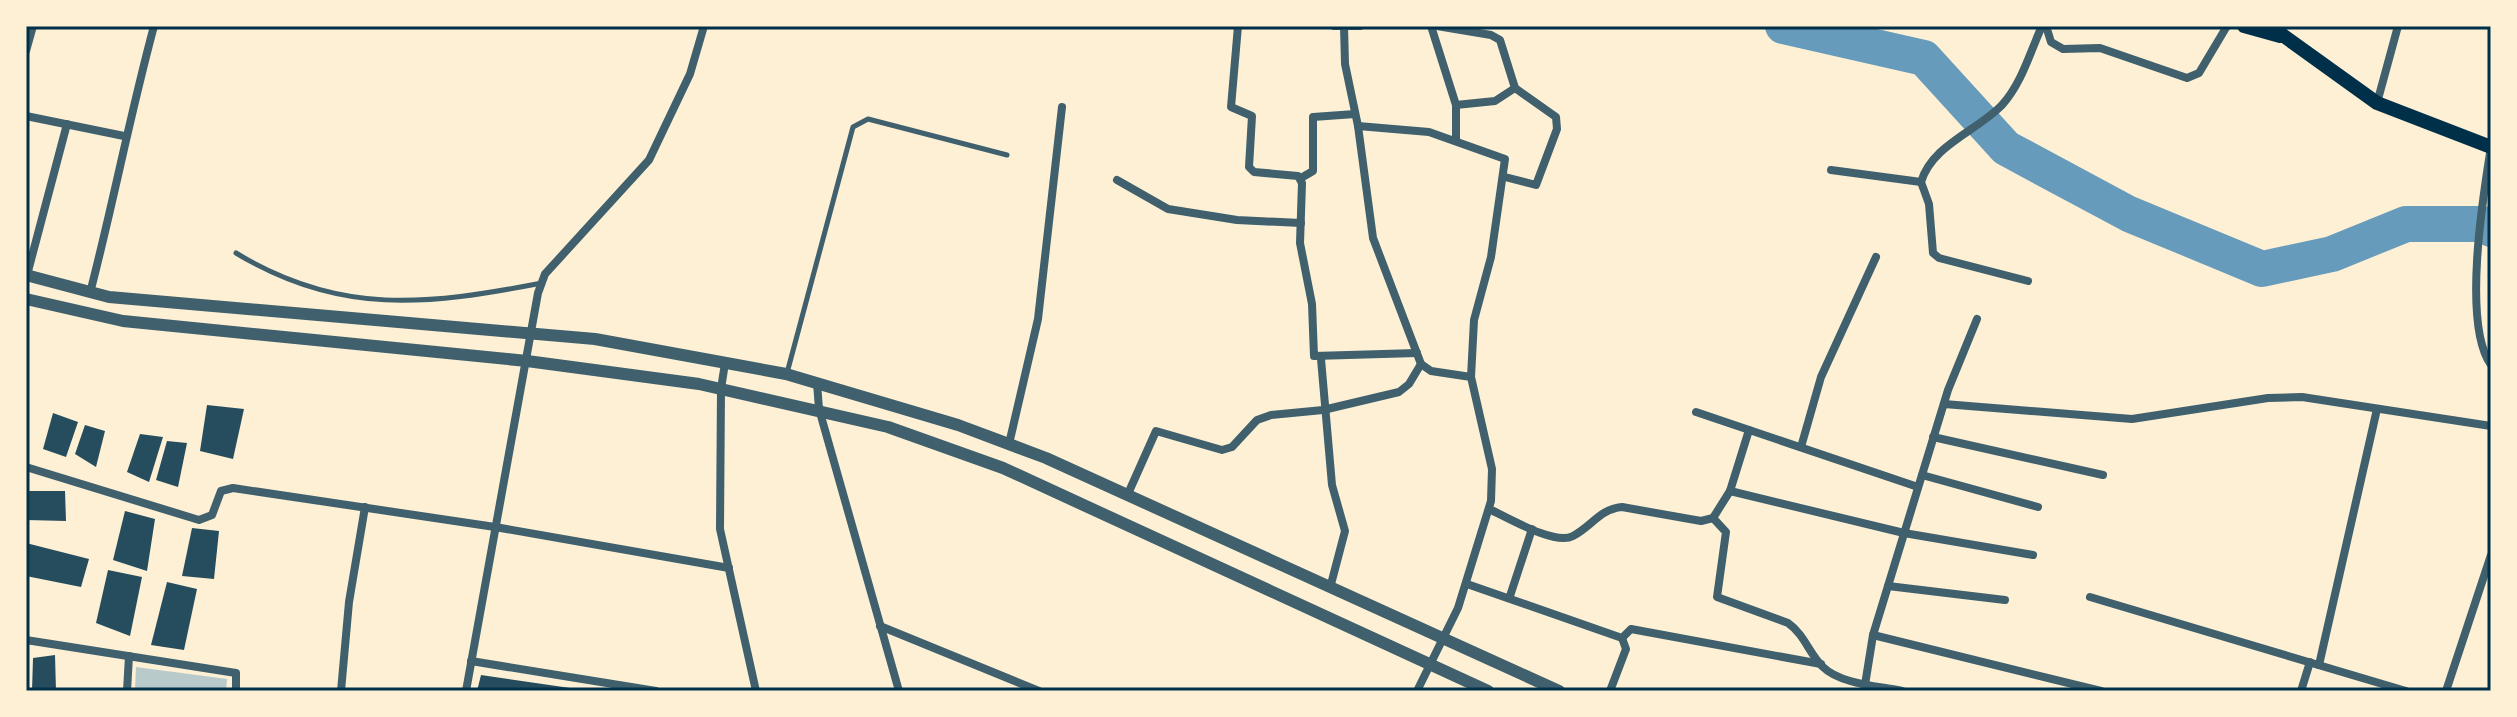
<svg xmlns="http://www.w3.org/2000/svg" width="2517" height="717" font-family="Inter,sans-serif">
	<rect width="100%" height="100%" fill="#fdf0d5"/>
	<path fill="#b9caca" d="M136 667 227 679 226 691H135Z"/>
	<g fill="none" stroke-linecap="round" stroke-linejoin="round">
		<path stroke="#669bbc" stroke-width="36" d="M1783 26 1924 58 2006 148 2129 214 2262 269 2332 254 2406 224H2483L2491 229"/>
	</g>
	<g fill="#264d5e">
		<path d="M207 405 244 409 233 459 200 451Z"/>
		<path d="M53 413 78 422 66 457 43 449Z"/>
		<path d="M85 425 105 431 96 467 75 454Z"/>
		<path d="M140 434 163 437 149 482 127 472Z"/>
		<path d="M167 441 187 443 178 487 156 480Z"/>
		<path d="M27 491H65L66 521 26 520Z"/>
		<path d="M125 511 155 519 147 571 113 560Z"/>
		<path d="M192 528 219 531 214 579 182 576Z"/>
		<path d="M26 543 89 559 81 587 26 576Z"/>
		<path d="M108 570 142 577 130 636 96 623Z"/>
		<path d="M167 582 197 589 184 650 151 645Z"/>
		<path d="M55 655 56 691H32L33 658Z"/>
		<path d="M481 675 577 689 576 691H477Z"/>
	</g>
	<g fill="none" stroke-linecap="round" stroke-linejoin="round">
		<g stroke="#3f606c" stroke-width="5">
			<path d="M236 253C340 316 427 305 542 283"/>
			<path d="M787 373 853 127 868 119 1007 155"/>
		</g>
		<g stroke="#3f606c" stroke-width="8">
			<path d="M1238 26 1231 107 1252 116 1249 167 1254 172 1298 176 1302 183 1300 243 1312 304 1314 356 1417 353"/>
			<path d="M1334 26H1360"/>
			<path d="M1344 26 1345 64 1358 126 1373 238 1421 364 1431 371 1471 377 1492 469 1491 501 1458 608 1417 691"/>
			<path d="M1431 26 1456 105V141"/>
			<path d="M1437 26 1491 35 1500 40 1515 88 1556 117 1557 129 1536 185 1505 177"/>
			<path d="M2046 26 2051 42 2063 49 2100 48 2187 78 2199 73 2227 26"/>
			<path d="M26 51 33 26"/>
			<path d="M2377 103 2398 26"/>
			<path d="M1456 105 1495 101 1515 88"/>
			<path d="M26 116 124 136"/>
			<path d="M1358 126 1429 132 1505 159 1491 257 1474 320 1471 377"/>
			<path d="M2491 147C2483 196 2462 324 2491 365"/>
			<path d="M1831 170 1921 182"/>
			<path d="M1301 178 1313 171V117L1355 114"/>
			<path d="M1117 180 1168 209 1237 220 1301 223"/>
			<path d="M27 275 67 124"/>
			<path d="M2028 281 1939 258 1933 253 1929 204 1921 182C1932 145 1977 131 2002 105 2022 83 2030 52 2042 26"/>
			<path d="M90 293C113 204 130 115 154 26"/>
			<path d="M1321 359 1332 485 1345 531 1330 588"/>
			<path d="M725 363 721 389 720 529 756 691"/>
			<path d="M817 383 819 409 899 691"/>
			<path d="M1944 404 2132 419 2268 398 2302 397 2491 426"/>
			<path d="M1696 412 1918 487"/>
			<path d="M1933 437 2103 475"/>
			<path d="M1009 444 1038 319 1062 107"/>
			<path d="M1801 447 1821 377 1876 257"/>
			<path d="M26 467 199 520 212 515 221 491 233 488 495 527 729 568"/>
			<path d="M1922 475 2038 507"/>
			<path d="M1730 491 1904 533 2033 555"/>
			<path d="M1127 496 1156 431 1222 450 1232 447 1257 420 1271 415 1323 410 1399 392 1409 384 1421 364"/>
			<path d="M1489 509C1507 517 1555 546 1573 536 1592 526 1600 509 1622 507L1701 521 1713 518 1730 491 1749 430"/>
			<path d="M1713 518 1726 532 1717 597 1788 623C1805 635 1809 654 1823 667 1840 684 1879 686 1902 691"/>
			<path d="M1467 584 1622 638 1626 649 1610 691"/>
			<path d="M1888 586 2005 600"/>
			<path d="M1510 596 1532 529"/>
			<path d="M2090 597 2406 691"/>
			<path d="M880 626 1039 691"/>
			<path d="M1873 635 2101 691"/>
			<path d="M1622 638 1631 629 1821 664"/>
			<path d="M26 640 236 673V691"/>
			<path d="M471 661 656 691"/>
			<path d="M2319 665 2377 409"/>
			<path d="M127 691 129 656"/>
			<path d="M341 691 349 602 365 507"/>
			<path d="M466 691 538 293 545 274 649 160 690 74 704 26"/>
			<path d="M1864 691 1873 635 1948 390 1977 319"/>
			<path d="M2301 691 2310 662"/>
			<path d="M2446 691 2491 555"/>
		</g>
		<g stroke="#3f606c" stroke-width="12">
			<path d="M26 275 109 297 595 339 786 374 958 425 1046 458 1559 691"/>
			<path d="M26 299 123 321 527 361 699 384 888 427 1003 468 1488 691"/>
		</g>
		<g stroke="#003049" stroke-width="14">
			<path d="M2244 26 2280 36"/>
			<path d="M2270 26 2377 103 2491 147"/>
		</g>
	</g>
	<rect width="2517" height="717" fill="none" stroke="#fdf0d5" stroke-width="56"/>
	<rect x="28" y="28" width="2461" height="661" fill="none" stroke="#003049" stroke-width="3"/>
</svg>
